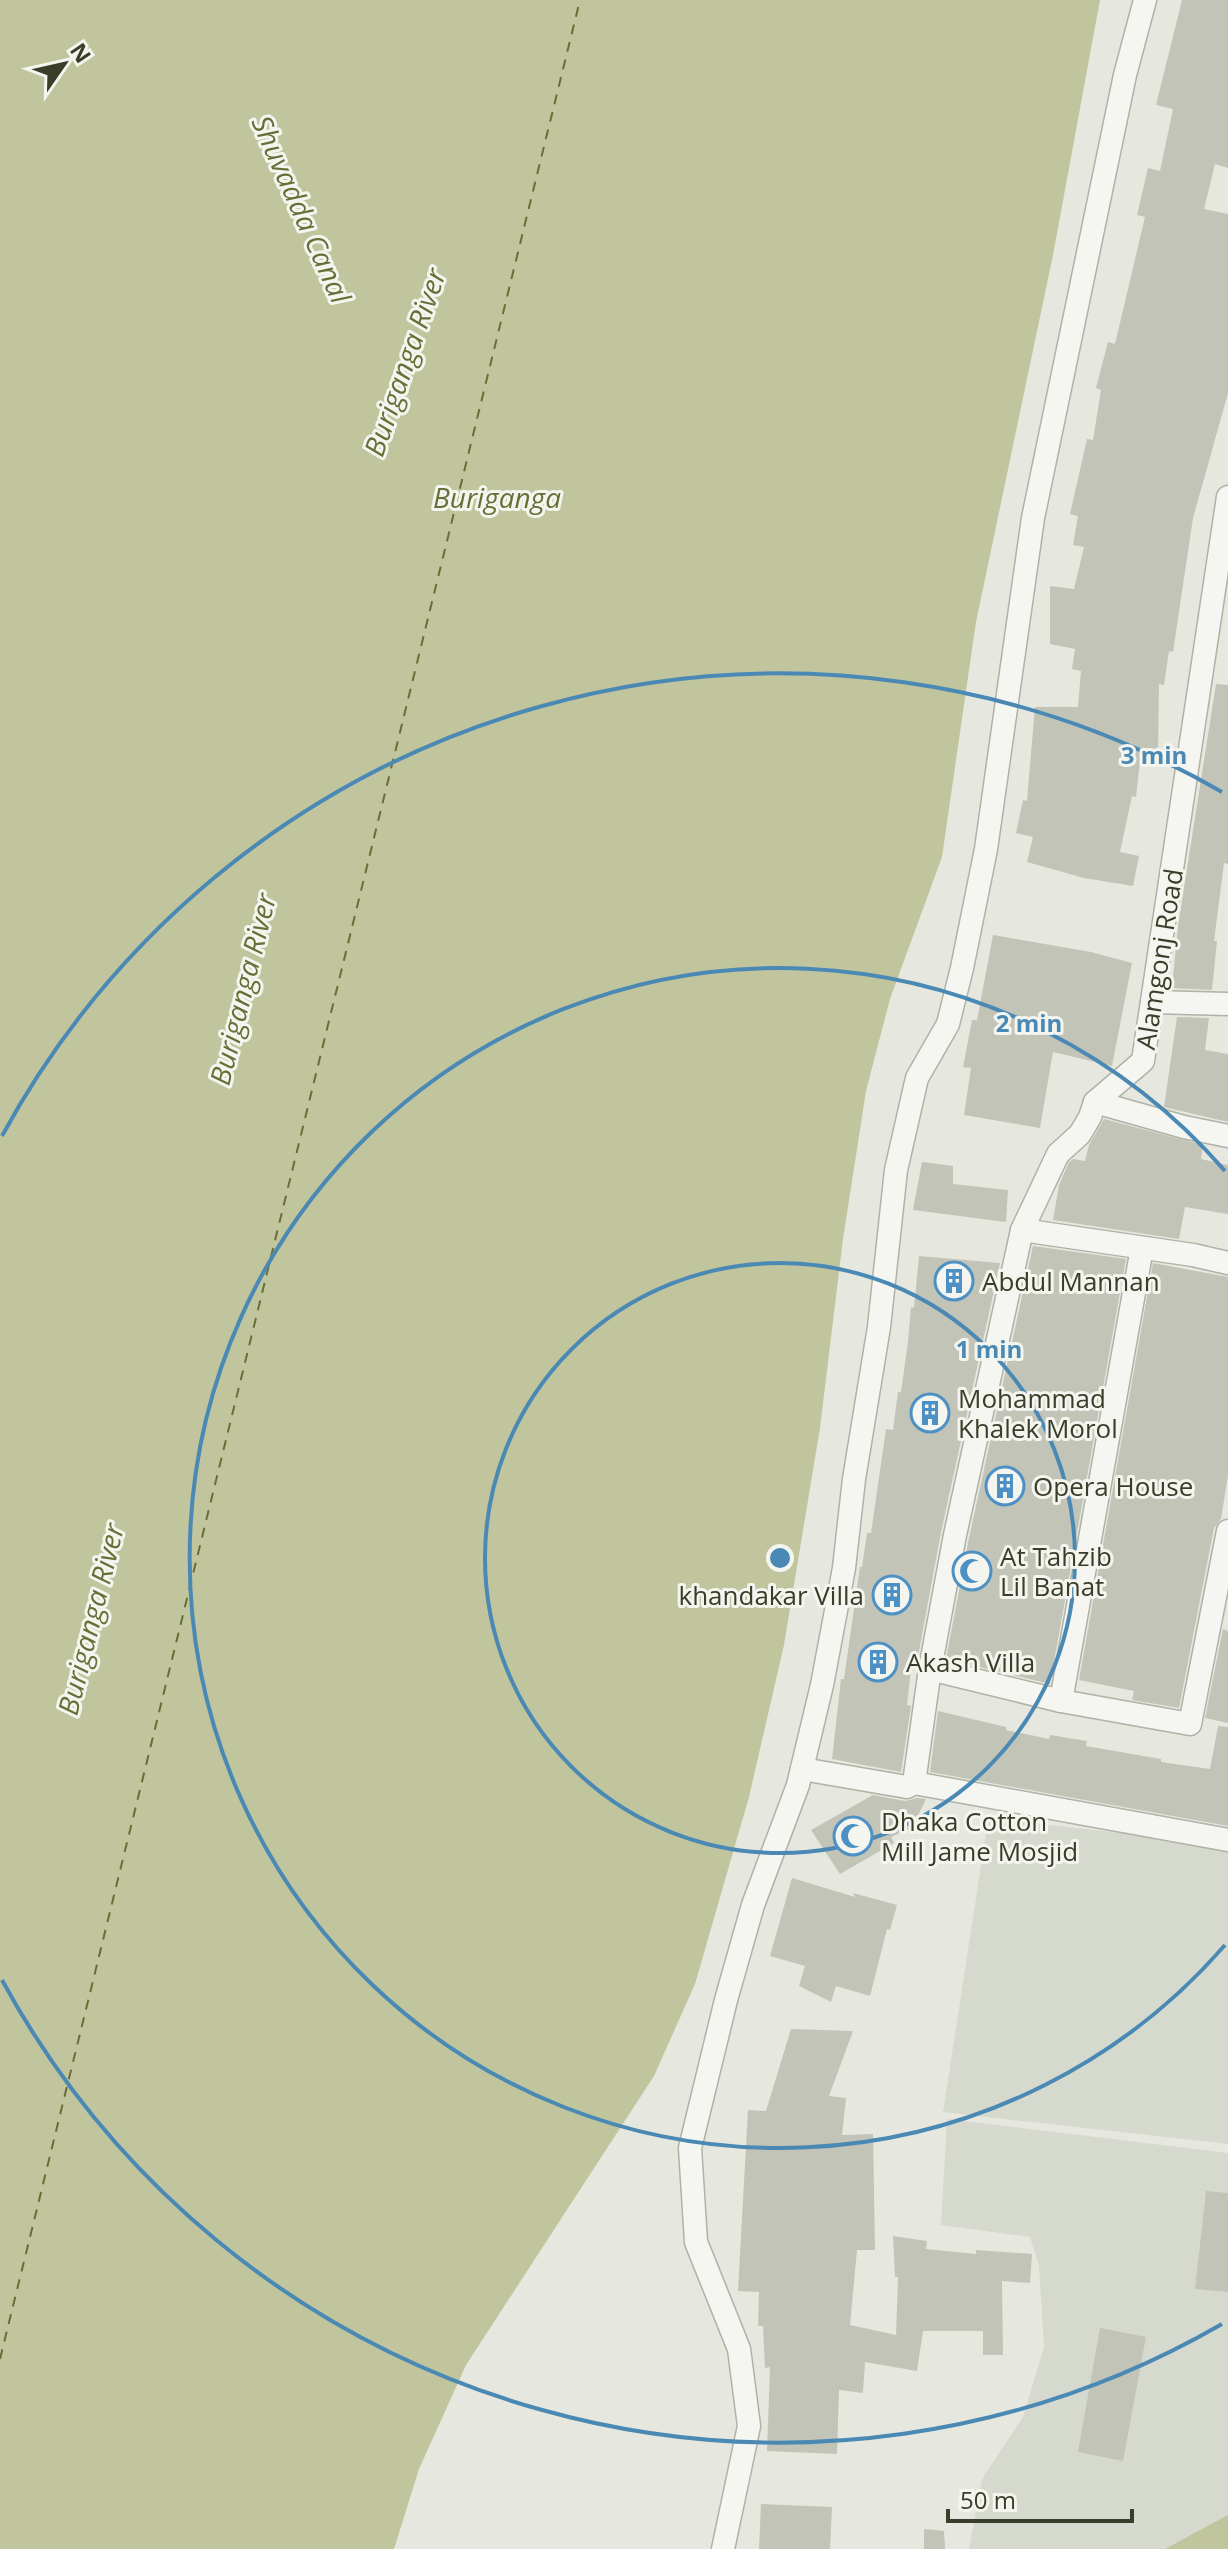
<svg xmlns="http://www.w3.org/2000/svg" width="1228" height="2549" font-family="'Open Sans',sans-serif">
	<rect width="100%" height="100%" fill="#e6e8e0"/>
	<g fill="#d6dace">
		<path d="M988 1820H1005L1228 1845V2144L943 2112Z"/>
		<path d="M947 2119 1228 2153V2549H969L982 2479 1023 2417 1044 2347 1039 2266 1030 2237 941 2225Z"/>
	</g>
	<g fill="#c1c59d">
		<path d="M0 0H1100L1053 255 976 622 942 857 890 999 866 1091 843 1239 820 1428 784 1645 749 1797 695 1984 654 2076 466 2365 419 2469 394 2549H0Z"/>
		<path d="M1228 2515V2549H1165Z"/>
	</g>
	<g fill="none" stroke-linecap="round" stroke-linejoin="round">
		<path stroke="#676f37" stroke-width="2" stroke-dasharray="10 8" stroke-linecap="butt" d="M0 2359 580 0"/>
	</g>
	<g fill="#c2c4b7">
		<path d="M1182 0H1228V168L1215 164 1204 209 1228 214V393L1193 518 1173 652 1169 651 1164 685 1159 684 1158 753 1141 752 1136 797 1132 796 1120 852 1139 856 1133 886 1084 878 1027 862 1033 837 1016 833 1023 800 1027 801 1035 707H1078L1081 671 1072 669 1075 649 1050 644V586L1074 589 1084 547 1073 545 1078 516 1070 514 1087 439 1093 440 1101 390 1096 388 1108 342 1115 344 1145 217 1137 215 1148 168 1160 171 1173 109 1156 105Z"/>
		<path d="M1216 684 1228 685V864L1224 863 1214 941H1217L1212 990 1172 988 1178 926Z"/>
		<path d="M993 935 1091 952 1132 963 1112 1066 1053 1052 1040 1128 964 1115 971 1068 963 1067 972 1020H977Z"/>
		<path d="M1177 1017 1209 1018 1205 1050 1228 1054V1122L1164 1107Z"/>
		<path d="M1104 1119 1203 1145 1201 1159 1228 1165V1214L1185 1207 1179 1239 1053 1220 1059 1185 1069 1162 1073 1159 1085 1161 1089 1145Z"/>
		<path d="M922 1162 953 1166V1184L1008 1190 1006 1222 913 1210Z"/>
		<path d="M1033 1246 1126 1259 1050 1684 946 1659 969 1538Z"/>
		<path d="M919 1256 1000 1263 941 1532 917 1662 912 1660 907 1705 911 1706 901 1772 832 1759 841 1679H844L860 1567H862L867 1533H871L886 1429 893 1430 898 1392H901L908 1342 911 1307 914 1308Z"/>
		<path d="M1153 1263 1228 1277V1475L1221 1519 1214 1528 1179 1708 1132 1700 1134 1691 1079 1680Z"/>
		<path d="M1223 1629 1228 1631V1723L1205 1718Z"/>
		<path d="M938 1711 1006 1727V1730L1049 1739 1050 1735 1087 1741 1086 1746 1161 1759V1762L1210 1769 1218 1726 1228 1727V1826L930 1772Z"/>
		<path d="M873 1795 905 1801 917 1798 926 1799 912 1828 891 1837 894 1843 840 1874 811 1830Z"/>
		<path d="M792 1878 855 1897 853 1893 897 1905 890 1930 887 1929 870 1996 836 1986 831 2002 799 1986 805 1966 770 1956Z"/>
		<path d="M791 2029 853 2031 829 2096 846 2098 842 2135 873 2134 875 2250H857L850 2325 896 2335 898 2277H895L893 2236 927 2241 926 2249 976 2254V2250L1032 2254 1030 2283 1002 2281 1003 2355H983V2331H923L917 2371 865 2362 863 2393 839 2390 837 2454 767 2451 770 2367 765 2368 763 2326H758L759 2292 738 2291 748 2110 766 2111Z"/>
		<path d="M1206 2191 1228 2193V2292L1195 2289Z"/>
		<path d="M1100 2328 1146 2337 1123 2461 1078 2452Z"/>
		<path d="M761 2504 832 2507 830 2549H759Z"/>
		<path d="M924 2529 944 2531 945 2549H924Z"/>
	</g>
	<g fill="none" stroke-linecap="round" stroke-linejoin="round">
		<g stroke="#afb2a6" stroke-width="25">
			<g id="minor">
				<path d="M1152 1002 1228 1004"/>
				<path d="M1095 1102 1184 1127 1228 1136"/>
				<path d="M1022 1230 1193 1255 1228 1263"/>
				<path d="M930 1669 1061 1701 1190 1724 1228 1531"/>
				<path d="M1061 1701 1142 1248"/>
				<path d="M802 1769 907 1787 914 1783 930 1669 955 1535 1022 1230 1058 1154 1080 1134 1090 1117 1095 1102 1143 1061 1228 497"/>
				<path d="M914 1783 1228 1840"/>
				<path d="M723 2549 749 2426 739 2349 696 2242 690 2148 726 2000 753 1905 798 1785 822 1685 844 1568 854 1479 879 1327 896 1170 917 1078 948 1024 962 968 986 849 1033 518 1125 75 1145 0"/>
			</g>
		</g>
		<use href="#minor" stroke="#f5f6f2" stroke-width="22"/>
	</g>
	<g fill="none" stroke="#4b89b5" stroke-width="4">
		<circle cx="780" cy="1558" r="295"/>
		<path d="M1225 1945A590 590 0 1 1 1225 1171"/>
		<path d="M1222 2324A885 885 0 0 1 2 1980M2 1136A885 885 0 0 1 1222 792"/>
	</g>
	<defs>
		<g id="building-ring" transform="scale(2)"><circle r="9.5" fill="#f4f5ef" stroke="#4d91c4" stroke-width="1.5"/><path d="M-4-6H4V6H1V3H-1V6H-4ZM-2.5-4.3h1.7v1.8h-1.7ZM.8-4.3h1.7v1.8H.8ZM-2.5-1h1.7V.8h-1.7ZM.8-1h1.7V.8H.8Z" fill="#4d91c4"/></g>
		<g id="mosque-ring" transform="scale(2)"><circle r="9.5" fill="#f4f5ef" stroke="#4d91c4" stroke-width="1.5"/><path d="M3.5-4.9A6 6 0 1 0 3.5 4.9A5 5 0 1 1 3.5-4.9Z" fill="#4d91c4"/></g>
	</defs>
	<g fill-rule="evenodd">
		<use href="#building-ring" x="954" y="1281"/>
		<use href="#building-ring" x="930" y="1413"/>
		<use href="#building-ring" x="1005" y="1486"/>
		<use href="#mosque-ring" x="972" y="1571"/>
		<use href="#building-ring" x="892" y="1595"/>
		<use href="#building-ring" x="878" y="1662"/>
		<use href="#mosque-ring" x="853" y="1836"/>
	</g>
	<g text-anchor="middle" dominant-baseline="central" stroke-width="6" stroke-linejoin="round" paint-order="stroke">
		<g font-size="26" fill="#393e2a" stroke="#f4f5ef">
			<text transform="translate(1159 959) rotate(-81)">Alamgonj Road</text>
		</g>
		<g font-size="26" fill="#393e2a" stroke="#f4f5ef" text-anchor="start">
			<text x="982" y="1281">Abdul Mannan</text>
			<text x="958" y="1398">Mohammad<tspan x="958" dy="30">Khalek Morol</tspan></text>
			<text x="1033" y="1486">Opera House</text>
			<text x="1000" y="1556">At Tahzib<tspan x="1000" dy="30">Lil Banat</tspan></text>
			<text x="864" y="1595" text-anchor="end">khandakar Villa</text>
			<text x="906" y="1662">Akash Villa</text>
			<text x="881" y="1821">Dhaka Cotton<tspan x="881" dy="30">Mill Jame Mosjid</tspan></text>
		</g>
		<g font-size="28" font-style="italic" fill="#676f37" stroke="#f4f5ef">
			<text transform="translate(302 209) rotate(66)">Shuvadda Canal</text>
			<text transform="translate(404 362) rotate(-71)">Buriganga River</text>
			<text x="497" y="497">Buriganga</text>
			<text transform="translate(242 989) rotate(-76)">Buriganga River</text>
			<text transform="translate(90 1619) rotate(-76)">Buriganga River</text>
		</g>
	</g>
	<circle cx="780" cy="1558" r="12" fill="#4b89b5" stroke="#f4f5ef" stroke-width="4"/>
	<g font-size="24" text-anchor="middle" font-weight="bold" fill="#4b89b5" stroke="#f4f5ef" stroke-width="6" stroke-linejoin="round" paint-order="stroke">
		<text x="1154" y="764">3 min</text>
		<text x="1029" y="1032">2 min</text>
		<text x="989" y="1358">1 min</text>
	</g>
	<g transform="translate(64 64) rotate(56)" stroke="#f4f5ef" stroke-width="6" paint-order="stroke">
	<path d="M0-6L14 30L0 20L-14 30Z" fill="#393e2a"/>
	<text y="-12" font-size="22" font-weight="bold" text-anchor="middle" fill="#393e2a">N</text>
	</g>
	<path d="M948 2509v12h184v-12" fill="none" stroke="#393e2a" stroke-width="4"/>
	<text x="960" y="2509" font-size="24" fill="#393e2a" stroke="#f4f5ef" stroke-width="6" paint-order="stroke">50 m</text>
</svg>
